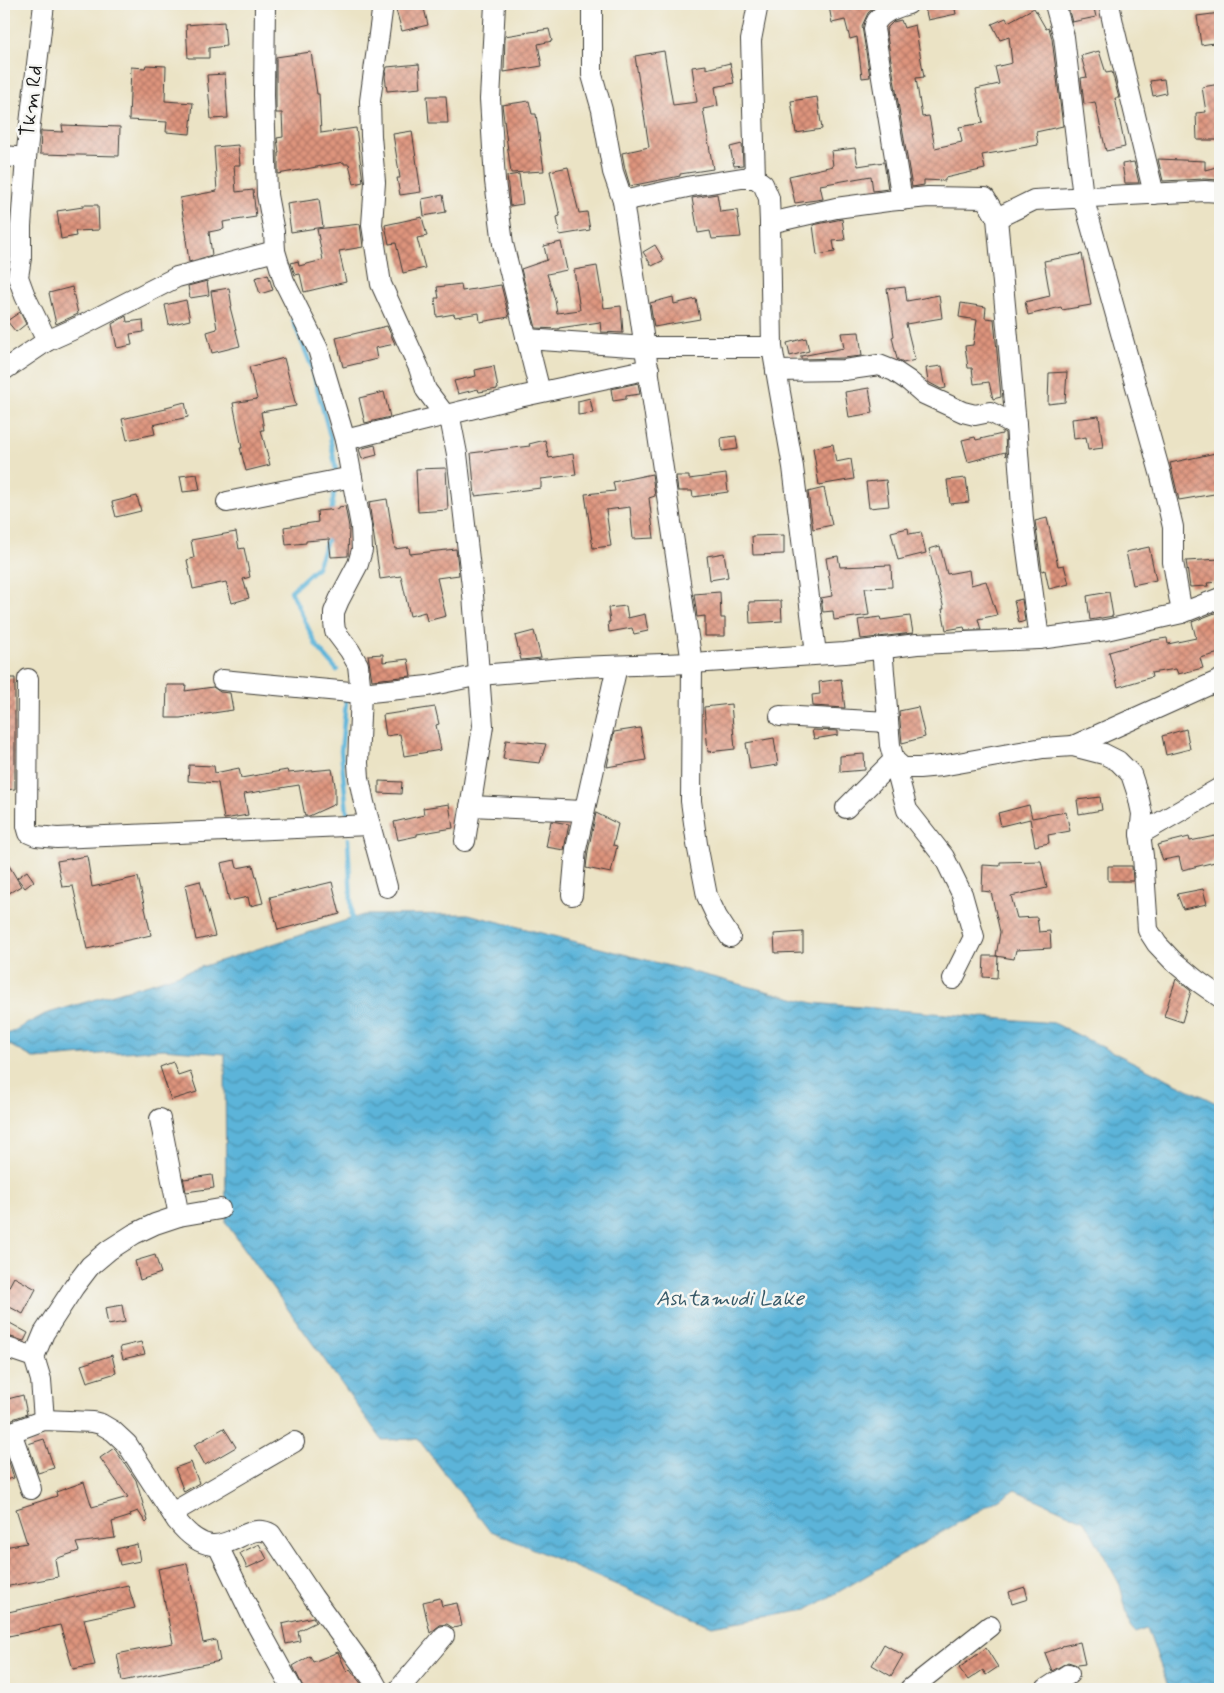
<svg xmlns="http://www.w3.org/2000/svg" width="1224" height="1693" font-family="Mynerve,sans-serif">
	<defs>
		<pattern id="water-waves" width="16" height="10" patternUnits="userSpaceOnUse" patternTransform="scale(1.25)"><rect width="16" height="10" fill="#5cb4d9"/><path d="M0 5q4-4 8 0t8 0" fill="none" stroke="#4b92af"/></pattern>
		<pattern id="building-cross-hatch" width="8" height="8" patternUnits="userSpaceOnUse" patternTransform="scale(1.25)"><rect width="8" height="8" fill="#de947d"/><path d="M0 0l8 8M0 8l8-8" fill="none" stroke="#b37866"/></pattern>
	</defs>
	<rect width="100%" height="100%" fill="#f6f6f2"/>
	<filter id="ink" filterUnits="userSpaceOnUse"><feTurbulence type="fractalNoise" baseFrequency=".02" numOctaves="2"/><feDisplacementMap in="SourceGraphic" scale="10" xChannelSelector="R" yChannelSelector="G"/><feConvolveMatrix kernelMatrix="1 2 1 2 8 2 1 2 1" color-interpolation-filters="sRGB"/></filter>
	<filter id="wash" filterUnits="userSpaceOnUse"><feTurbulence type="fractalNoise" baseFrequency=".0096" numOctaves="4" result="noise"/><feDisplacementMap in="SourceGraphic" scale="20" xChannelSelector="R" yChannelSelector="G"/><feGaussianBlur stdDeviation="1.12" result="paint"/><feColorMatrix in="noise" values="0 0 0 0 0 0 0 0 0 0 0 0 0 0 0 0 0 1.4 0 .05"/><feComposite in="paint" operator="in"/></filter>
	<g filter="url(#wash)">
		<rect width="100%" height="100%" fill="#ebe3c5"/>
		<path fill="url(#water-waves)" stroke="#3c687a" d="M468 914 813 1003 1054 1023 1220 1105V1689H1169L1147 1628 1135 1632 1130 1626 1120 1585 1085 1521 1015 1490 807 1610 712 1626 489 1530 418 1439 382 1440 226 1223 225 1054 163 1049 35 1059 4 1042V1036L45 1014 151 983 363 915Z"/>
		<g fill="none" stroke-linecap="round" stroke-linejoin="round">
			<g stroke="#5cb4d9" stroke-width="4.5">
				<path d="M261 232 263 239"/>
				<path d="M293 320 311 365 330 436 337 476"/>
				<path d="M331 515 335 486"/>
				<path d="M329 535 317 567 291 591 316 645 337 670"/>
				<path d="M344 696 346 702 341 751 347 813"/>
				<path d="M348 839 352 922"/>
			</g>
		</g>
		<g id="blocks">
			<g fill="url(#building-cross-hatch)">
				<path d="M419 4H423L428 25 402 31 396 10Z"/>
				<path d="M841 4H878L868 13 862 26 870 77 862 78 857 37 850 39 845 20 832 23 829 6Z"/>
				<path d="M924 4H954L956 14 928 20Z"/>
				<path d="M1067 4H1093L1096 17 1072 22Z"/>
				<path d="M1034 8 1046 29 1049 28 1052 39 1063 126 1036 132 1038 145 982 155 985 169 945 178V181L924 180V185L912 187 886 30 888 27 893 22 901 20 904 28 915 25 924 77 916 78 922 117 929 116 935 148 962 142 959 127 983 123 976 89 999 84 995 67 1012 63 1009 37 1000 40 992 24 1006 18 1008 22Z"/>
				<path d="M1220 13V42L1201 45 1197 16Z"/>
				<path d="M224 22 226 46 209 48V58H188L186 25Z"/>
				<path d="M549 29 552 41 538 44 542 66 504 72 505 36Z"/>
				<path d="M664 51 673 105 697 102 692 67 706 65V69L730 63 734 83 715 87 718 106 703 109 713 169 680 174V176L630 186 625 169 622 153 649 147 635 56Z"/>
				<path d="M1099 51 1106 73 1112 72 1119 98H1115L1125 147 1106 151 1095 102 1084 104 1081 78 1087 77 1081 56Z"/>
				<path d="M311 52 317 94H319L321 133 356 128 363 182 354 184 349 164H344V162L278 174V153H279L277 138 283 137 282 113H276V57Z"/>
				<path d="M419 64 421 88 387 91 385 76 387 67Z"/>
				<path d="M146 65 166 66 165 101 193 103 190 134 166 132 167 122 129 120 131 67 145 68Z"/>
				<path d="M225 74 228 118 211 119 207 75Z"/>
				<path d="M1164 79 1166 93 1153 96 1150 81Z"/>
				<path d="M1220 84V140H1197L1196 113 1206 112 1202 87Z"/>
				<path d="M427 96H446L448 123H429Z"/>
				<path d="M817 97 822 129 796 133 791 101Z"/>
				<path d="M529 101 532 114H536L544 171 511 173 502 105Z"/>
				<path d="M62 125 120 127 119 156 40 154 41 131 63 132Z"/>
				<path d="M412 131 421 192 400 195 397 178H400L393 134Z"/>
				<path d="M742 144 743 165 734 166 730 147Z"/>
				<path d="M238 145 240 165H234L236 192 253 190 256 217 223 222 224 229 209 232 212 255 189 262 186 239H187L180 198 217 191 214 147Z"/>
				<path d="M855 148 858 166 884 162 888 189 873 191 871 176 820 185 823 199 795 203 789 176 833 166 831 151Z"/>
				<path d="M1158 159 1205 161V170L1220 166V180L1204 179 1163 181Z"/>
				<path d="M1134 162 1139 183H1125L1122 164Z"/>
				<path d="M568 167 579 213 587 212 590 230 560 235 557 217 560 216 550 171Z"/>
				<path d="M519 174 523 204 510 206 507 176Z"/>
				<path d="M717 194 720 212 737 210 741 237 712 239 710 231 698 233 692 198Z"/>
				<path d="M443 195 446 212 424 216 422 199Z"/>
				<path d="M319 199 323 227 291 232 287 204Z"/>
				<path d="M83 205H98L99 230 75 231 76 236 61 239 57 211 83 207Z"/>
				<path d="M422 217 427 236 417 238 425 268 403 273 396 243 389 244 385 225Z"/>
				<path d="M842 219 845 240 833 241 835 252 817 255 813 225Z"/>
				<path d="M360 224 363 247 339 251 346 282 304 292 300 274 295 275 291 263 298 261 299 266 323 260 317 229Z"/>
				<path d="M561 242 567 270 547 274 555 300 557 313 580 310 574 270 597 266 604 308 621 306 623 333 601 332 600 322 559 328V329L536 328 521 269 547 260 544 246Z"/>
				<path d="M655 245 664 260 652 266 643 252Z"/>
				<path d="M1082 254 1091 305 1062 310 1061 307 1028 315 1025 302 1050 296 1044 261Z"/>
				<path d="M268 274 273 290 260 294 255 278Z"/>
				<path d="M207 281 209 295 190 298 188 286Z"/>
				<path d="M461 284 462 291 501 285 509 317 480 322 479 313 455 317 454 314 437 317 435 298H439L437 287Z"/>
				<path d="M72 287 78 314 56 324 49 293Z"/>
				<path d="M905 287 907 301 939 295 942 318 906 324 915 360 903 363 897 359 892 337 894 336 887 289Z"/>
				<path d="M229 288 232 307H230L240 346 212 353 207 332 217 329 211 291Z"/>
				<path d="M673 297 674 304 696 299 700 319 654 327 650 303Z"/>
				<path d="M186 300 190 320 169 325 165 305Z"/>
				<path d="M961 303 986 307 985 318 994 319 1001 397 993 399 989 382 974 384 972 368H968L965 346 973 345 977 320 959 317Z"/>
				<path d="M20 312 26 324 16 332 7 321Z"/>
				<path d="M126 316 127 322 143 320 144 332 130 334 132 345 117 348 112 324Z"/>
				<path d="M387 326 395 344 375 348 377 359 343 367 336 338Z"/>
				<path d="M859 332 862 356 843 358 801 359V356L844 348 841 333Z"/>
				<path d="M806 338 809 351 790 356 787 343Z"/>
				<path d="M284 358 296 406 261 412 264 430H261L270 465 246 471 240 448H242L233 403 257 399 249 367Z"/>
				<path d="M494 366 498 389 479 392 478 389 458 394 454 381 476 376 475 370Z"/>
				<path d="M942 366 946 388 941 389 928 382 926 368Z"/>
				<path d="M1067 372 1065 402 1048 404 1049 373Z"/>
				<path d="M638 383 640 394 626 396V399L613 401 611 389Z"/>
				<path d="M869 388 873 413 849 417 845 392Z"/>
				<path d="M384 392 390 417 365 423 359 398Z"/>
				<path d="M590 398 593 413 578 415V401Z"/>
				<path d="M185 402 188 417 153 425 155 434 127 440 122 419 166 409V407Z"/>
				<path d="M1099 416 1103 448 1088 450 1086 437 1074 439 1072 419Z"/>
				<path d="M1002 431 1005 433 1006 456 1005 452 968 462 962 440 975 437 976 440 1002 434Z"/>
				<path d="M736 436 738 449 722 451 721 438Z"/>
				<path d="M545 440 549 458 573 454 576 475 541 479V488L475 496 471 453 530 446 529 444Z"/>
				<path d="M833 444 836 462 851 459 854 479 819 485 813 448Z"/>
				<path d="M375 445 377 455 362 459 359 449Z"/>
				<path d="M1220 452V493L1179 500 1170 463Z"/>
				<path d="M446 468 448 510 418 512 416 469Z"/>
				<path d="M197 474 200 490 183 492 180 476Z"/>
				<path d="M652 474 655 496 649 498 654 538 633 539 630 507 606 510 611 546 593 548 585 494 615 491 613 482Z"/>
				<path d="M726 474 728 492 693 497 692 491H678L676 476H689V479Z"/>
				<path d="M966 478 969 502 950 504 947 480Z"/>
				<path d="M886 480 889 506 869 508 866 482Z"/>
				<path d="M824 488 832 525 813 529 808 492Z"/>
				<path d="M137 496 141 511 116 517 112 502Z"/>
				<path d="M387 499 395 549 409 547 410 554 456 549 459 575 437 578 446 616 427 621 425 612 410 616 401 576 380 579 369 502Z"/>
				<path d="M345 506 349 527 348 556 331 557 329 539 306 541V543L286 545 284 527 318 522 317 511 339 509V507Z"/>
				<path d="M1047 518 1058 566 1064 565 1069 584 1049 589 1045 570 1042 571 1035 521Z"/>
				<path d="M908 528 909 534 921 532 926 553 898 560 891 532Z"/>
				<path d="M236 532 239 549 244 548 250 577 243 579 249 598 232 603 226 582 193 589 187 560 194 558 191 540Z"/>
				<path d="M784 535V554L753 555 752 536Z"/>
				<path d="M940 546 947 574 969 570 971 585 986 581 997 615 978 619 981 630H965L964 627 946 630 942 609H944L929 549Z"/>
				<path d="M1149 547 1156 580 1133 585 1126 552Z"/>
				<path d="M724 553 728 577 710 580 707 556Z"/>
				<path d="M838 556 840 567 891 565 892 587 865 588 869 615 834 620 833 611 823 612 821 598 832 596 826 558Z"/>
				<path d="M1220 559V582L1207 583 1208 586 1190 587 1186 561Z"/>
				<path d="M720 592 721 618H725V636H705V616L697 617 694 594Z"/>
				<path d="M1109 592 1113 616 1090 620 1087 596Z"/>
				<path d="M1022 599 1025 621 1019 623 1014 601Z"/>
				<path d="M781 601 782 621 750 623 749 602Z"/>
				<path d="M626 606 628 618 645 614 648 631 634 634 632 628 609 632 608 622H610L608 608Z"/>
				<path d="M1220 611V653L1200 658 1203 668 1178 674 1176 669 1151 673 1152 677 1118 687 1109 652 1147 641 1167 638 1168 644 1196 638 1192 622Z"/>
				<path d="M910 616 913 633 861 639 858 620 880 617 881 620Z"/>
				<path d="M534 631 541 658 521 660 515 636Z"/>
				<path d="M383 654V662L408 659 411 676 372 680 368 655Z"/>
				<path d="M4 678H15V789L4 790Z"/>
				<path d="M841 679 845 708 813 706 812 695 820 694 819 682Z"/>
				<path d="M167 685H186L185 691 213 687 220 692 230 693 233 710 180 718H166Z"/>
				<path d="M731 704 735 749 708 752 704 707Z"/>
				<path d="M435 707 439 724 436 725 441 750 404 756 400 734 386 736 383 715Z"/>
				<path d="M918 707 925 737 902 743 899 711Z"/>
				<path d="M640 728 646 760 607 767 614 732Z"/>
				<path d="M1186 729 1190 749 1166 755 1162 736Z"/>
				<path d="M812 730 838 731V735L814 739Z"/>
				<path d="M774 738 778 765 750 769 746 743Z"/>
				<path d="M506 740 546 744 540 763 503 759Z"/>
				<path d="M864 754 865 770 840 772V756Z"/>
				<path d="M189 765 214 766 215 773 239 768 241 778 287 770 288 773 332 769 335 785V804L309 816H305L299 785 244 794 248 815 224 819 218 783 188 781Z"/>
				<path d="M379 781 402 782 401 794 379 793Z"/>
				<path d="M1100 797 1102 810 1079 814 1077 800Z"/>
				<path d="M449 804 453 828 417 834V836L398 840 394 822 424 815 423 808Z"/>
				<path d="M1029 805 1032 818 1066 812 1070 831 1048 835 1049 843 1035 846 1030 819 1001 826 998 813Z"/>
				<path d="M596 813 618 824 613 845 617 846 611 873 586 868 588 851Z"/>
				<path d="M551 821 569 824 564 850 546 847Z"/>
				<path d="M1215 836 1219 861 1182 870 1179 857 1163 860 1157 845 1189 837 1190 841Z"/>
				<path d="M87 856 92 887 138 877 151 935 87 949 73 886 62 887 57 861Z"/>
				<path d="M4 857 21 886 4 896Z"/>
				<path d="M235 860 237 868 253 865 263 903 250 906 248 897 229 901 221 863Z"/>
				<path d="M1041 861 1047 888 1011 896 1017 918 1037 917 1039 932 1050 931 1051 948 1016 950 1014 959 996 956 1000 932 991 892 982 891 983 865 1000 866V862Z"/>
				<path d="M1108 866H1132L1133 881H1108Z"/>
				<path d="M27 871 34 881 25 888 17 878Z"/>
				<path d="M200 881 215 936 196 940 185 885Z"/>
				<path d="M332 882 340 914 278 930 270 897Z"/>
				<path d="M1203 889 1207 904 1183 909 1177 894Z"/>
				<path d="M803 932V952L775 953 774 934Z"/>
				<path d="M984 956H998L997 978 983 977Z"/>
				<path d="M1176 979 1191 991 1182 1022 1164 1016Z"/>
				<path d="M173 1062 178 1075 190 1071 197 1092 171 1100 160 1067Z"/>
				<path d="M212 1175 214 1188 186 1192 183 1177 184 1179Z"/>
				<path d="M155 1255 161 1273 140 1280 135 1261Z"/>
				<path d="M14 1277 36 1289 23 1314 4 1304V1296Z"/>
				<path d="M122 1305 125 1322 108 1325 105 1308Z"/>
				<path d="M8 1322 28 1333 24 1341 4 1335V1330Z"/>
				<path d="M141 1342 145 1354 123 1359 120 1347Z"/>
				<path d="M112 1355 116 1373 87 1382 81 1365Z"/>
				<path d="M23 1395 27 1414 4 1422V1400Z"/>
				<path d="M224 1428 236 1447 205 1465 194 1445Z"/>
				<path d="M44 1439 54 1468 38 1473 28 1444Z"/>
				<path d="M114 1448 136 1480 148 1521 146 1523 138 1511 130 1514 131 1516 112 1522 115 1538 76 1543 79 1551 55 1559 58 1577 4 1587V1547L27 1543 16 1509 57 1496 56 1492 84 1482 92 1507 128 1497 100 1458Z"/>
				<path d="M4 1456H7L14 1478 4 1480Z"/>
				<path d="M191 1462 199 1483 184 1492 175 1468Z"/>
				<path d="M137 1544 140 1561 120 1565 116 1549Z"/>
				<path d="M259 1544 267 1559 247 1568 240 1553Z"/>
				<path d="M187 1563 203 1643 216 1640 220 1661 122 1681 117 1654 173 1643 158 1569Z"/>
				<path d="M128 1585 135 1608 84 1619 95 1665 73 1669 60 1625 4 1637V1613Z"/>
				<path d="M1025 1587 1028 1599 1012 1604 1009 1592Z"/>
				<path d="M440 1598 442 1606 457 1603 462 1626 453 1628 447 1624 440 1625 430 1633 423 1602Z"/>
				<path d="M313 1617 316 1622 298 1631 300 1641 286 1644 282 1624Z"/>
				<path d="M1080 1642 1085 1664 1077 1665 1068 1662 1052 1671 1045 1653 1062 1647V1646Z"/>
				<path d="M884 1644 903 1655 891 1676 872 1665Z"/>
				<path d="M986 1648 998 1667 986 1675 983 1670 968 1680 959 1668Z"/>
				<path d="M338 1652 347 1672 350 1669 362 1685 356 1689H304L293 1666 310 1656 313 1662Z"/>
			</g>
		</g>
	</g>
	<g filter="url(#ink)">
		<use href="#blocks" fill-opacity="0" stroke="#3b3a35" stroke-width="1"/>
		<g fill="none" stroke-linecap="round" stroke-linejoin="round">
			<g stroke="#3b3a35" stroke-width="22">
				<g id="minor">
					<path d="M44 4 26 158 21 226V258L18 277 25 296 47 341"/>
					<path d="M265 4 264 95 267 195 274 232 275 251 284 281 318 349 345 440 361 526 362 550 358 564 339 600 334 612V622L335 631 350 651 358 665 361 693 358 763 359 778 364 803 387 887"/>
					<path d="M383 4 370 101 371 136 375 182 372 225 381 284 419 368 426 390 451 423 457 454 473 595 483 726 465 841"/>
					<path d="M495 4 490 99 495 181 503 244 540 392"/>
					<path d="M592 4V75L602 110 613 172 623 201 692 663 691 801 697 844 707 896 717 917 730 937"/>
					<path d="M1055 4 1064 37 1083 197 1161 476 1173 527V562L1182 613"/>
					<path d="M1109 4 1114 28 1154 194"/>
					<path d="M4 156 26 158"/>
					<path d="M755 178 751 40 758 4"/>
					<path d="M902 200 874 29C876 13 896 8 908 4"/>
					<path d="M623 201 692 186 742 178H755L763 184 769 198 770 223 772 347 793 467 816 654"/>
					<path d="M997 218 1016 425 1023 520 1039 639"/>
					<path d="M770 223 836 208 888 201 928 197 985 198 997 218 1034 200 1205 191 1220 192"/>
					<path d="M526 339 646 347H772"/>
					<path d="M4 370 47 341 83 325 177 277 275 251"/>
					<path d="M776 371 844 370 879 365 894 371 909 381 924 394 963 412 975 415 990 412 1016 425"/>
					<path d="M345 440 519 397 649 369"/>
					<path d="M227 502 352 477"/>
					<path d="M882 648 890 745 894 760 903 768H919L941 766 1043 748 1073 746 1104 754 1118 761 1131 774 1138 795 1142 814 1140 834 1143 856 1148 930 1157 944 1173 961 1196 980 1220 997"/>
					<path d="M28 679 27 826 29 833 36 836 57 838 370 825"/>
					<path d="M222 680 361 693 428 686 480 675 576 667 692 663 845 653 917 644 1039 639 1106 630 1182 613 1220 598"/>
					<path d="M780 716 888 722"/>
					<path d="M1073 746 1220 680"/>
					<path d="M470 806 584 811"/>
					<path d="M846 808 894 760 907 810 944 857 962 894 974 937 953 979"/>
					<path d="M1140 834 1220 788"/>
					<path d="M572 895 576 849 617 666"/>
					<path d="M160 1119 179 1216"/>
					<path d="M4 1347 34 1357"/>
					<path d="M44 1420 41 1380 34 1357 44 1333 74 1287 90 1266 109 1250 134 1234 155 1224 179 1216 220 1209"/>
					<path d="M11 1432 31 1489"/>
					<path d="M4 1435 44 1420 93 1422 101 1424 113 1431 127 1444 177 1521C221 1576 241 1517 271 1534L313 1597 373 1680 378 1689"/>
					<path d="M172 1513 294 1442"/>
					<path d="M218 1546 252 1616 292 1689"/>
					<path d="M399 1689 444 1636"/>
					<path d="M910 1689 990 1626"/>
					<path d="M1046 1689 1069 1674"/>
				</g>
			</g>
			<use href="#minor" stroke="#fff" stroke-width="20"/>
		</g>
	</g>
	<g text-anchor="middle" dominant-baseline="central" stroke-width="5" stroke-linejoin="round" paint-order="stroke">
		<g font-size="20" fill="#1c1c1c" stroke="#f6f6f2">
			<text transform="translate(32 101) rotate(-83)">Tkm Rd</text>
		</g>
		<g font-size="21" font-style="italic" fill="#365968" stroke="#f6f6f2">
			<text x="730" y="1299">Ashtamudi Lake</text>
		</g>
	</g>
	<rect width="1224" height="1693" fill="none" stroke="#f6f6f2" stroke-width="20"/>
</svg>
